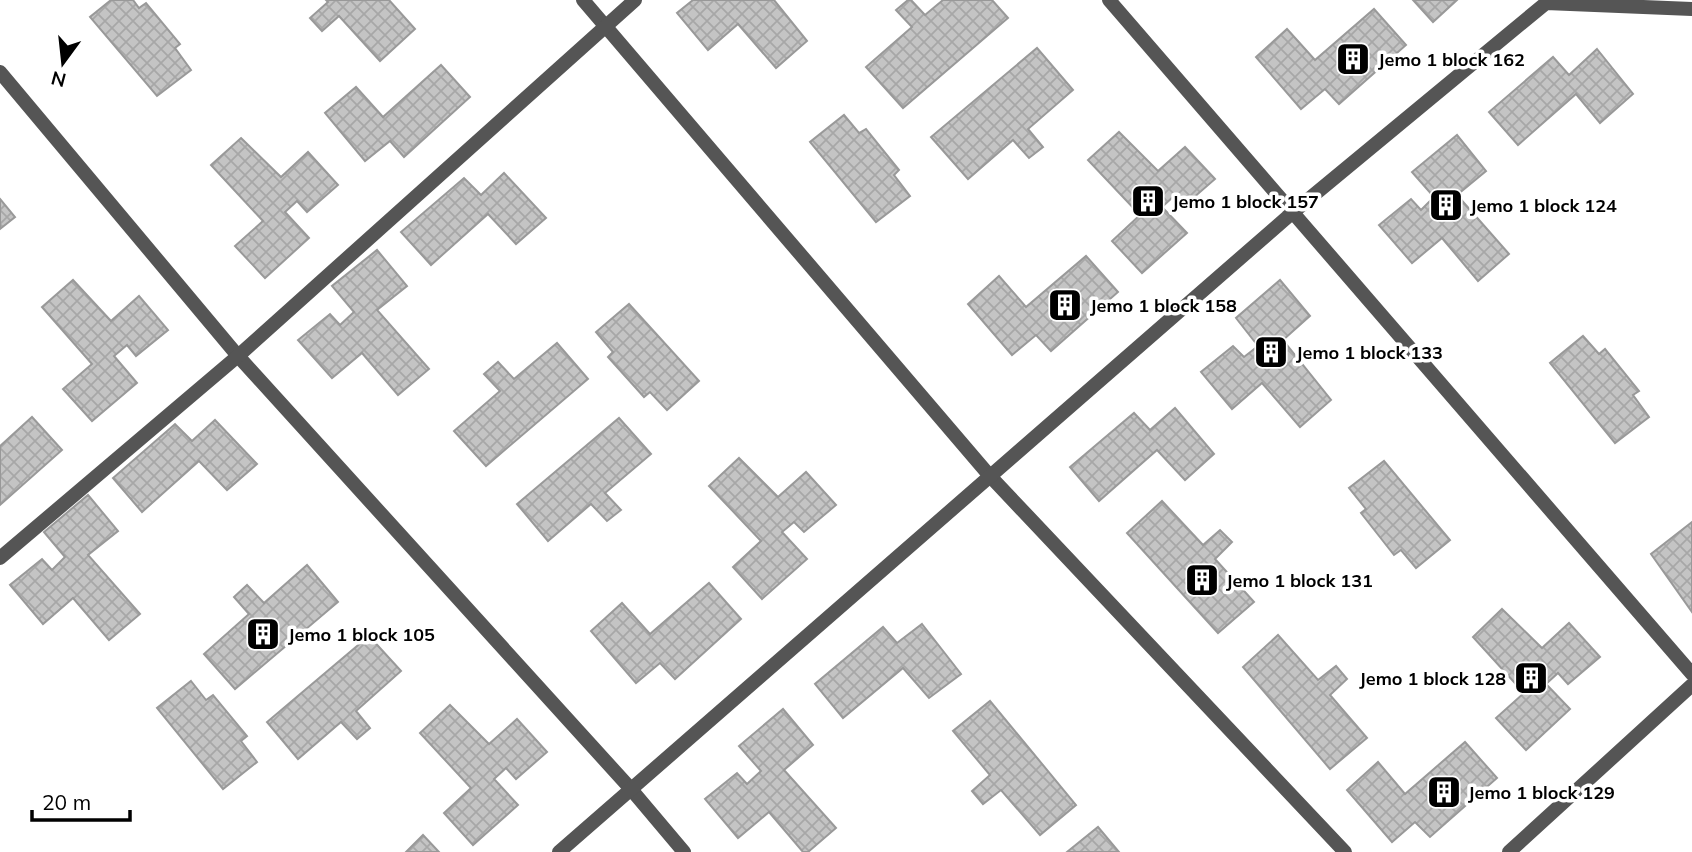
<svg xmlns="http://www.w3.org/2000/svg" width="1692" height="852" font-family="Mulish,sans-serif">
	<defs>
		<pattern id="building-cross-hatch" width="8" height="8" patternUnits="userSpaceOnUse" patternTransform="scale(1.75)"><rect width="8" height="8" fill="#c4c4c4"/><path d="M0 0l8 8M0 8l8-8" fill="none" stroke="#a7a7a7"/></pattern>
	</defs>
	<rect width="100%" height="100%" fill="#fff"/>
	<g fill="url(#building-cross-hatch)" stroke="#999" stroke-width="2">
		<path d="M111 0H133L139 8 146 3 180 44 175 48 191 70 157 96 90 17Z"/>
		<path d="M326 0H389L415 29 380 61 339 16 322 31 310 18 328 2Z"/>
		<path d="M693 0H774L807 41 776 68 738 24 708 50 677 13Z"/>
		<path d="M908 0H911L925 15 943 0H992L1008 18 903 108 866 67 912 27 896 10Z"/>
		<path d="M1413 0H1457L1433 22Z"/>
		<path d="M1374 9 1406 45 1339 104 1325 89 1301 109 1256 57 1287 29 1315 60Z"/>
		<path d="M1037 48 1073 90 1028 129 1043 147 1029 158 1013 140 968 179 931 137Z"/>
		<path d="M1597 49 1633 94 1600 123 1576 94 1518 145 1489 112 1553 57 1569 75Z"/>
		<path d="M441 65 470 97 404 157 390 141 365 161 325 113 356 87 383 117Z"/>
		<path d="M844 115 859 133 866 129 899 170 894 175 910 196 876 222 810 142Z"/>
		<path d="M1119 132 1158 171 1185 147 1215 179 1184 206 1174 196 1162 207 1187 233 1142 273 1112 241 1140 215 1088 160Z"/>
		<path d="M1457 135 1486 171 1457 195 1509 254 1478 281 1442 238 1412 263 1379 225 1411 199 1421 210 1434 197 1412 172Z"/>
		<path d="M241 138 281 177 308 152 338 185 307 212 297 201 285 212 309 238 265 278 235 246 263 221 211 165Z"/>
		<path d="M504 173 546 218 516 244 488 214 431 265 401 232 464 178 481 195Z"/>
		<path d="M0 199 15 217 0 229Z"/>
		<path d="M377 250 407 286 377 310 429 369 398 395 362 353 332 378 298 340 330 314 340 325 354 312 332 286Z"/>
		<path d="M1086 256 1118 292 1051 351 1036 335 1012 355 968 304 999 276 1026 307Z"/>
		<path d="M73 280 111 321 139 296 168 330 136 356 127 345 114 356 137 383 92 421 63 389 92 364 42 307Z"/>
		<path d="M1280 280 1310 316 1283 340 1331 400 1300 427 1262 383 1232 409 1201 372 1233 346 1244 357 1258 346 1236 318Z"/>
		<path d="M629 304 699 381 667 410 650 392 644 397 608 357 613 352 596 332Z"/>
		<path d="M1583 336 1599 354 1605 349 1639 391 1633 395 1649 417 1615 443 1550 363Z"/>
		<path d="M557 343 588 379 486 466 454 431 500 391 484 374 498 362 514 379Z"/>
		<path d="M1175 408 1214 454 1185 480 1157 450 1099 501 1070 467 1134 413 1150 430Z"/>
		<path d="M32 417 62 450 0 505V446Z"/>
		<path d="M619 418 651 454 605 493 621 510 607 521 591 504 548 541 517 504Z"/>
		<path d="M215 420 257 464 227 490 199 461 142 512 113 478 175 424 192 441Z"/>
		<path d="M739 458 778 497 806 472 836 505 804 532 794 522 782 532 807 559 762 599 733 567 761 541 709 486Z"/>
		<path d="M1384 461 1450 540 1416 568 1401 550 1394 555 1361 513 1366 509 1349 488Z"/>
		<path d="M88 495 118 531 88 555 140 614 109 640 73 598 43 624 10 585 42 559 52 570 65 557 44 532Z"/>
		<path d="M1162 501 1203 545 1220 530 1232 542 1215 559 1254 602 1218 633 1127 533Z"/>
		<path d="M1692 522V612L1651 554Z"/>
		<path d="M307 565 338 602 235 689 204 654 249 614 234 597 247 585 264 603Z"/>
		<path d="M709 583 741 619 675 679 660 663 636 683 591 631 622 603 650 634Z"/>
		<path d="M1502 609 1542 648 1569 623 1600 657 1568 684 1558 673 1546 684 1570 709 1526 750 1496 718 1524 693 1473 637Z"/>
		<path d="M922 624 961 674 929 698 903 668 843 718 815 684 883 627 897 643Z"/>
		<path d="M1278 635 1318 680 1336 666 1347 679 1330 695 1367 738 1330 769 1243 667Z"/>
		<path d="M369 636 401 671 356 711 370 728 357 739 341 722 298 759 267 722Z"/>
		<path d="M191 681 206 700 213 695 247 736 241 741 257 762 223 789 157 708Z"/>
		<path d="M990 701 1076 805 1040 835 1001 790 983 804 972 791 990 775 953 731Z"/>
		<path d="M450 705 489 744 517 719 547 752 516 779 506 768 494 779 518 805 473 845 444 813 471 788 420 733Z"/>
		<path d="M783 709 813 745 784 770 836 828 808 852H803L769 812 738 838 705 799 737 773 747 784 761 771 739 746Z"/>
		<path d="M1465 742 1497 778 1430 837 1415 822 1392 842 1347 790 1378 762 1405 794Z"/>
		<path d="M1098 827 1119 852H1067Z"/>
		<path d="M423 835 439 852H406Z"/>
	</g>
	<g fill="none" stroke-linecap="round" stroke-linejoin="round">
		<g stroke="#555" stroke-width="14">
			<path d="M583 0 989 475 1345 852"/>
			<path d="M1109 0 1692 674"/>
			<path d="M0 72 238 356 630 788 684 852"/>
			<path d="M0 558 238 356 635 0"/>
			<path d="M559 852 1292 213 1546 3 1692 9"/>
			<path d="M1509 852 1692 685"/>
		</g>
	</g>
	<defs>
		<g id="building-square" transform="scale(1.75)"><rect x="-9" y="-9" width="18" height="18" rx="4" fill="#000" stroke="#fff"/><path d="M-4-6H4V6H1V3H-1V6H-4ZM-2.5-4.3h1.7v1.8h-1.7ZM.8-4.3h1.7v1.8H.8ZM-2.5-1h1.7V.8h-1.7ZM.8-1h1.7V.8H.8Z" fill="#fff"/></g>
	</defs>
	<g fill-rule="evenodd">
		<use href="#building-square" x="1353" y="59"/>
		<use href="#building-square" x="1148" y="201"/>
		<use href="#building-square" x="1446" y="205"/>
		<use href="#building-square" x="1065" y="305"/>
		<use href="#building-square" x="1271" y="352"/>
		<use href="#building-square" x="1202" y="580"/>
		<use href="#building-square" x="263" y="634"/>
		<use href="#building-square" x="1531" y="678"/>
		<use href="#building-square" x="1444" y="792"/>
	</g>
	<g text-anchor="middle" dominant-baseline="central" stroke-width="7" stroke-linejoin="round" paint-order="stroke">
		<g font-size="18" font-weight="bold" fill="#000" stroke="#fff" text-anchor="start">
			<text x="1378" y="59">Jemo 1 block 162</text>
			<text x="1172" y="201">Jemo 1 block 157</text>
			<text x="1470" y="205">Jemo 1 block 124</text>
			<text x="1090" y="305">Jemo 1 block 158</text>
			<text x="1296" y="352">Jemo 1 block 133</text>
			<text x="1226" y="580">Jemo 1 block 131</text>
			<text x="288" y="634">Jemo 1 block 105</text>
			<text x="1506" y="678" text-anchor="end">Jemo 1 block 128</text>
			<text x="1468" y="792">Jemo 1 block 129</text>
		</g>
	</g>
	<g transform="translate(63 63) rotate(195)" stroke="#ffffff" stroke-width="5" paint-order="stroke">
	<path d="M0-5L12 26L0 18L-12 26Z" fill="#000000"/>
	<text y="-10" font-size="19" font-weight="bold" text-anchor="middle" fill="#000000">N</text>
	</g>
	<path d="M32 810v10h98v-10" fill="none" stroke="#000000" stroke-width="3.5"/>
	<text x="42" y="810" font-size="21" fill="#000000" stroke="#ffffff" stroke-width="5" paint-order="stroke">20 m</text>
</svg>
